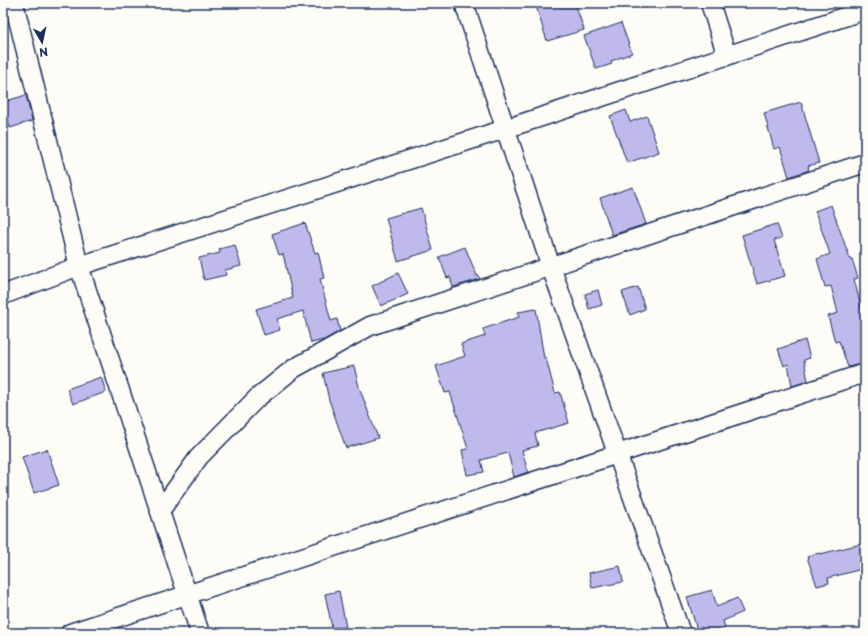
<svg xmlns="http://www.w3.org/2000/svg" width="868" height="636" font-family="'Playpen Sans',sans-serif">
	<rect width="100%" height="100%" fill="#fdfcf7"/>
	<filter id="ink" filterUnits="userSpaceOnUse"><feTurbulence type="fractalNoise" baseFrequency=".025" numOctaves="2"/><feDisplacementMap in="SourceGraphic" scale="8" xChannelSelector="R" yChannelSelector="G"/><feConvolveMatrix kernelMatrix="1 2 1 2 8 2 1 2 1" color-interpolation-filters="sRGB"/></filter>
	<g filter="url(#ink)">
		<g fill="#c0baec" stroke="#1b2f5e">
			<path d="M535 3H575L584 30 547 41Z"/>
			<path d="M621 23 632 53 611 61 612 64 596 69 584 36Z"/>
			<path d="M26 95 32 121 10 128 3 102Z"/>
			<path d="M801 102 819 163 808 166 809 170 789 177 780 147 774 149 764 113Z"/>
			<path d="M626 110 630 122 647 116 659 152 627 163 610 116Z"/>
			<path d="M633 187 646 224 612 235 600 198Z"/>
			<path d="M831 205 850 259H852L858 278 854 279 865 323V363L848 367 839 341 835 342 828 316 838 313 831 286 825 287 817 259 830 254 815 211Z"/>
			<path d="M421 208 433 250 398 261 386 218Z"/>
			<path d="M305 223 315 253 318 252 324 278 320 279 331 321 337 319 340 331 324 340 311 343 303 311 277 319 280 330 264 335 256 309 293 298 283 254 279 255 272 234Z"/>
			<path d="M777 224 782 238 774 240 785 276 757 284 742 235Z"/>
			<path d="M235 245 241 266 225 270 226 275 204 280 199 258 220 253 219 249Z"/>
			<path d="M465 247 477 276 478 275 480 279 453 287 450 277 447 278 439 257Z"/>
			<path d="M398 273 408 294 381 306 372 286Z"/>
			<path d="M638 287 645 309 630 315 622 292Z"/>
			<path d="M598 290 602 305 589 309 585 294Z"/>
			<path d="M536 309 544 358H546L555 393 560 392 569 423 535 433 538 446 522 450 528 472 514 477 508 453 481 460 484 472 467 475 462 450 468 449 450 392 445 393 436 366 465 356 461 344 485 336 483 329 519 317 518 312Z"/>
			<path d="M805 340 810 358 804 360 808 381 792 386 788 364 784 366 778 349Z"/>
			<path d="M354 366 359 387 378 438 346 448 329 400 323 373Z"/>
			<path d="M101 377 106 392 73 404 67 389Z"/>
			<path d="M47 449 59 485 34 493 22 457Z"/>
			<path d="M865 543V567L858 569V570L828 578 829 583 817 586 807 557 819 553 820 554Z"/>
			<path d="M620 566 623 582 592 588 589 573Z"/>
			<path d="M712 590 717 607 737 598 743 612 723 621 725 628 708 633H698L687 597Z"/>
			<path d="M339 591 346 627 332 628 325 594Z"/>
		</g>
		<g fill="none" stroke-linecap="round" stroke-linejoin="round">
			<g stroke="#1b2f5e" stroke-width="21">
				<g id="minor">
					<path d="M14 3 79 266 200 633"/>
					<path d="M464 3 551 267 681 633"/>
					<path d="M710 3 727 56"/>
					<path d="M3 295 79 266 505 129 865 10"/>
					<path d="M160 511 199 457 257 398 293 369 370 326 865 163"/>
					<path d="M70 633 865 373"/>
				</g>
			</g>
			<use href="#minor" stroke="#fdfcf7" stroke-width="18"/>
		</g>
	</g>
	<rect width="868" height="636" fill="none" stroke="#fdfcf7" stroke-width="16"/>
	<rect x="8" y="8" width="852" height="620" fill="none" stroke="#1b2f5e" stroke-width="1.5" filter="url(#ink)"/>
	<g transform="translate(42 42) rotate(171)" stroke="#fdfcf7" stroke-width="3" paint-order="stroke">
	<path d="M0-3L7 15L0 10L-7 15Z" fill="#1b2f5e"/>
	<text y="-6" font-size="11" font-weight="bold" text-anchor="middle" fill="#1b2f5e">N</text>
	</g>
</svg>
